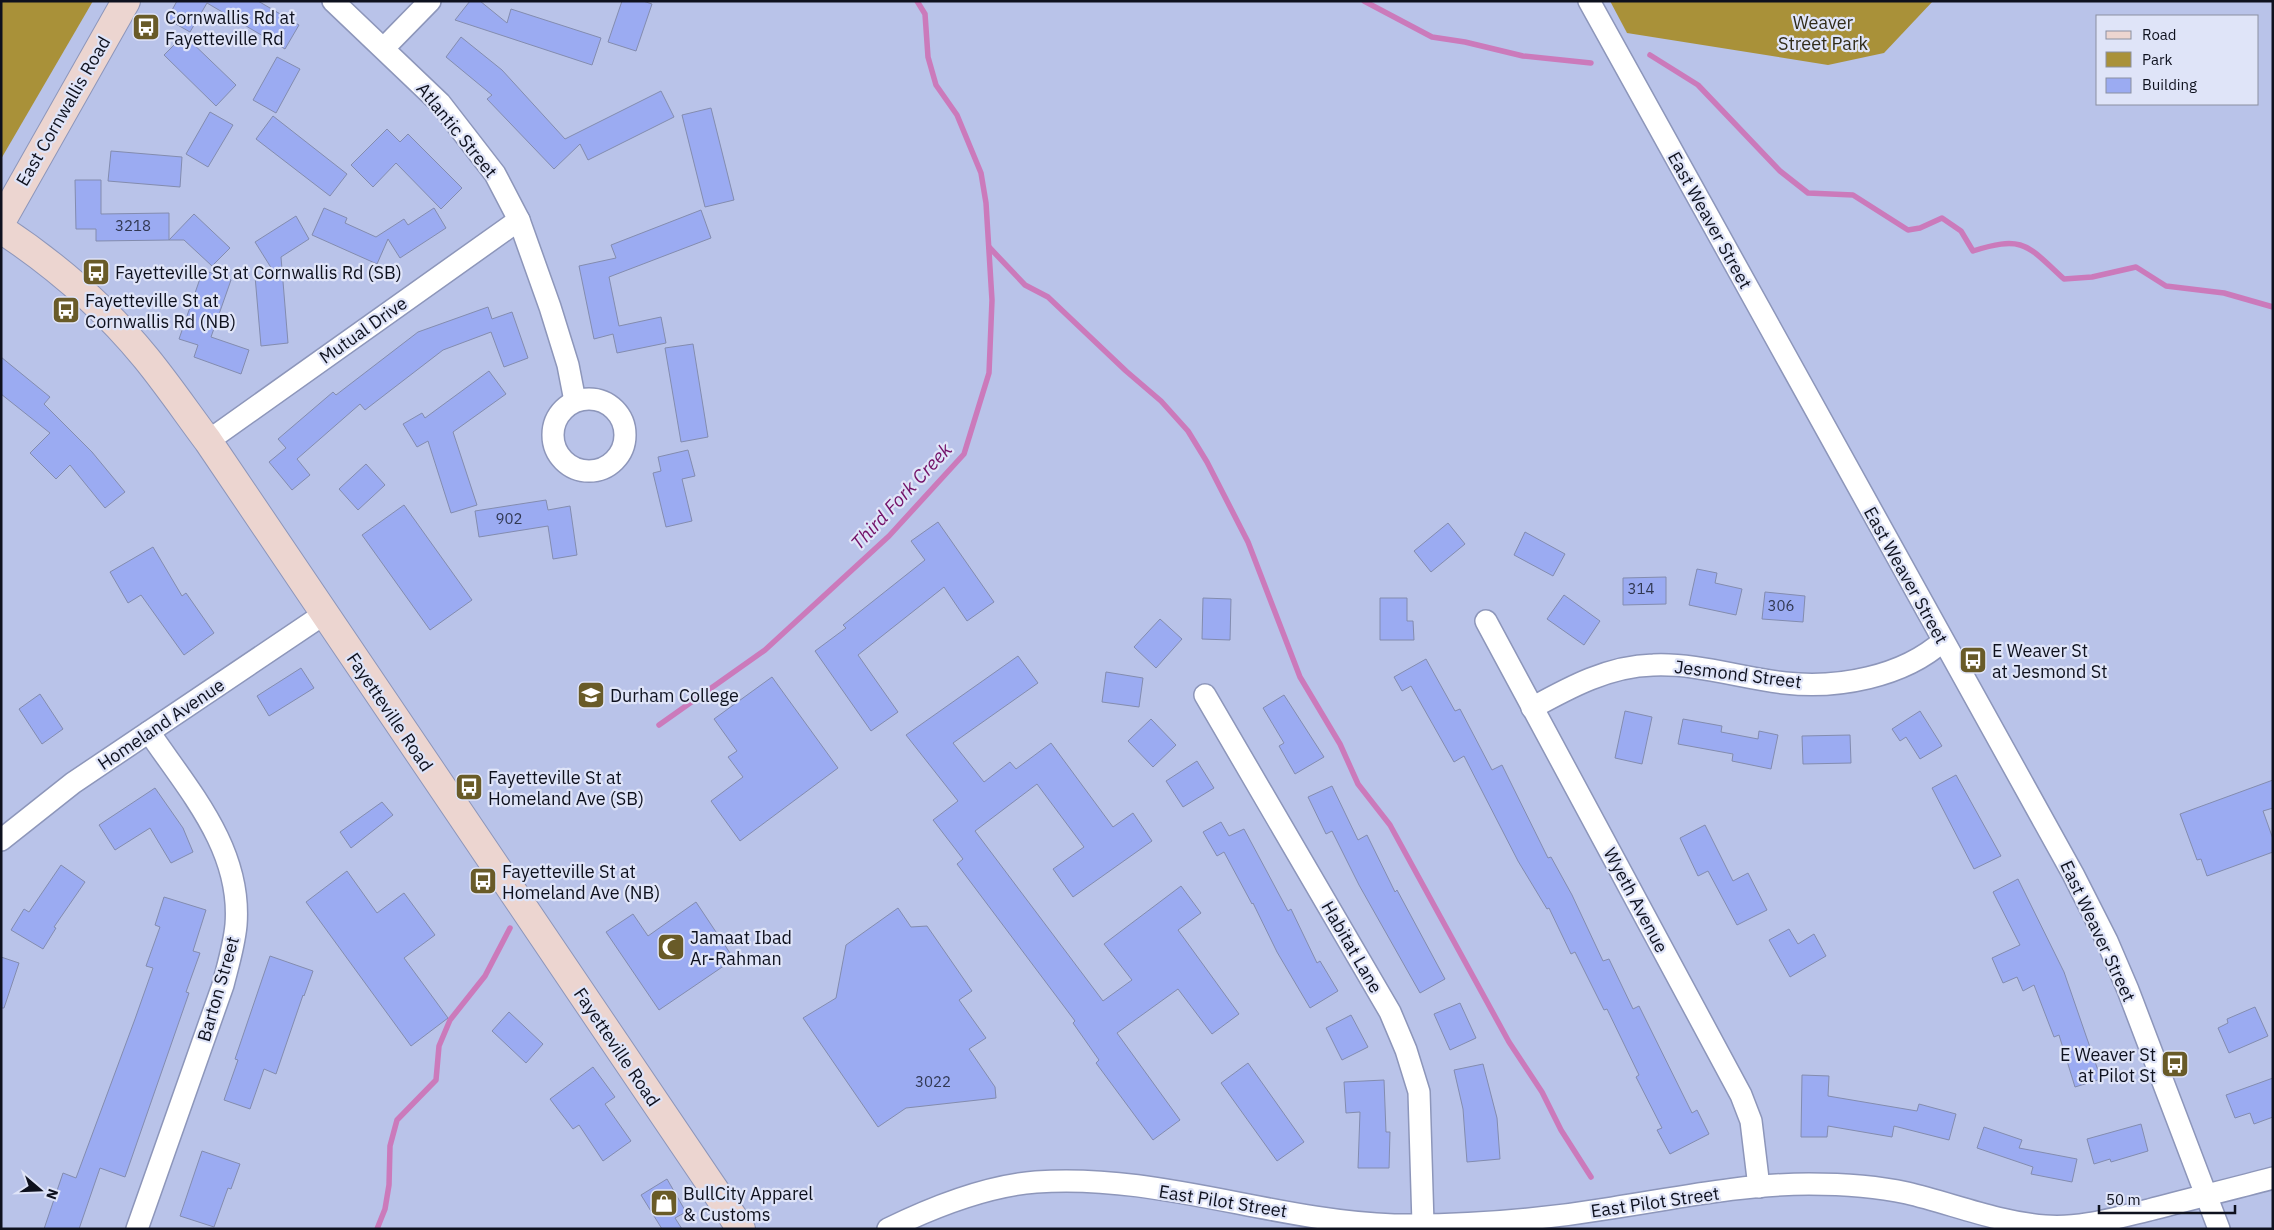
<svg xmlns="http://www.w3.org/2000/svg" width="2274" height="1230" font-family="'IBM Plex Sans',sans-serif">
	<rect width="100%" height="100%" fill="#b9c3e9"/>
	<g fill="#a99139">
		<path d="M1 1H93L1 159Z"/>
		<path d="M1610 1H1933L1884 53 1828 65 1627 33Z"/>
	</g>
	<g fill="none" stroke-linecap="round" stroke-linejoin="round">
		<g stroke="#cb7abb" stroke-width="5.5">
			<path d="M1364 1 1432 37 1465 42 1523 56 1591 63"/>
			<path d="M1650 55 1698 85 1780 171 1808 193 1853 195 1908 230 1920 228 1942 218 1961 231 1973 251C2024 235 2027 245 2064 279L2092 277 2136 267 2166 286 2224 293 2273 307"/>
			<path d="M989 247 1025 285 1048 297 1126 371 1161 401 1188 431 1207 462 1248 542 1300 677 1340 744 1358 784 1390 825 1509 1042 1542 1092 1561 1130 1591 1177"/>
			<path d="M659 725 765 650 889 536 964 454 989 373 992 300 986 203 981 173 957 115 936 85 928 57 925 14 917 1"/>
			<path d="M377 1229 385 1209 389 1185 390 1146 397 1120 436 1080 439 1046 450 1020 485 976 510 928"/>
		</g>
	</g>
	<g fill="#9babf2" stroke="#838caf">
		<path d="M177 1H258L299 25 285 49 207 3 190 32 167 19Z"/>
		<path d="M470 1H480L507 23 511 9 601 38 592 65 455 20Z"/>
		<path d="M622 1H643L652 4 636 51 608 42Z"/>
		<path d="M184 35 236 85 216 106 164 55Z"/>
		<path d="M461 37 502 70 565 139 661 91 674 117 588 160 580 144 554 169 487 99 492 95 446 57Z"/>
		<path d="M277 57 300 69 276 113 253 100Z"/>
		<path d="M711 108 734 200 705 207 682 115Z"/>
		<path d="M210 112 233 125 208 167 186 154Z"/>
		<path d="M273 116 347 174 330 196 256 139Z"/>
		<path d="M387 129 400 142 408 134 462 188 441 209 396 163 373 187 351 165Z"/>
		<path d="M111 151 182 157 180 187 108 181Z"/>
		<path d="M75 180H101V214L169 213V240L96 241V229H76Z"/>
		<path d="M324 208 347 218 345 223 376 237 404 219 408 225 434 208 446 228 400 258 388 239 377 264 312 235Z"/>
		<path d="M701 210 711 238 609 277 619 326 661 317 666 343 617 353 613 334 594 339 579 266 616 258 611 245Z"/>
		<path d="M194 214 230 248 212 266 184 240H169Z"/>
		<path d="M296 216 309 239 281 257 288 343 261 346 255 276 275 274 255 242Z"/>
		<path d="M203 270 231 280 211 337 249 350 241 374 194 357 198 345 179 339Z"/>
		<path d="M488 307 492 319 512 312 528 358 504 367 491 332 443 350 365 410 360 404 297 459 310 475 292 490 269 462 286 448 278 439 333 392 336 395 418 332Z"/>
		<path d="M693 344 708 437 681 442 665 348Z"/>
		<path d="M1 357 50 397 44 404 92 452 125 492 105 508 70 465 56 479 30 453 50 433 1 394Z"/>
		<path d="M489 371 506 394 453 432 477 505 451 513 428 441 417 447 403 424 422 413 425 418Z"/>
		<path d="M688 450 695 476 682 479 692 521 666 527 653 473 661 471 658 457Z"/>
		<path d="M366 464 385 485 358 510 339 489Z"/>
		<path d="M546 500 548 510 570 506 577 555 553 559 548 526 479 537 475 511Z"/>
		<path d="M404 505 472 600 430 630 362 535Z"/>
		<path d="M938 522 994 602 967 621 944 587 858 655 898 712 871 731 815 651 846 628 843 625 925 560 911 541Z"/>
		<path d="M1448 523 1465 544 1431 572 1414 551Z"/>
		<path d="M1525 532 1565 554 1553 576 1514 555Z"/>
		<path d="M153 547 182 596 186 593 214 633 184 655 141 595 128 603 110 572Z"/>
		<path d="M1697 569 1717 573 1715 583 1742 589 1736 615 1689 605Z"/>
		<path d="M1666 577V604L1623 605V578Z"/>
		<path d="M1765 592 1805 596 1803 622 1762 619Z"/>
		<path d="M1564 595 1600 621 1584 645 1547 619Z"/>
		<path d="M1203 598 1231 599 1230 640 1202 639Z"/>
		<path d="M1380 598H1407V621H1413L1414 640H1380Z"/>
		<path d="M1160 619 1182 639 1156 668 1134 647Z"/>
		<path d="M1018 656 1038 683 953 743 984 782 1010 762 1016 769 1051 743 1113 827 1133 813 1152 841 1073 897 1053 869 1084 847 1037 784 975 831 1103 1001 1132 980 1104 944 1181 886 1201 913 1178 930 1239 1014 1212 1034 1178 989 1117 1033 1180 1120 1153 1140 1096 1063 1099 1060 1073 1023 1075 1021 957 864 963 859 933 820 958 801 906 735Z"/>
		<path d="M1426 659 1455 711 1460 709 1492 770 1502 765 1548 858 1551 857 1572 895 1603 961 1609 959 1633 1009 1639 1006 1692 1113 1697 1110 1709 1134 1670 1154 1657 1130 1662 1128 1636 1077 1639 1075 1607 1009 1604 1010 1575 952 1571 954 1549 908 1547 909 1518 861 1464 756 1454 762 1411 686 1402 691 1394 677Z"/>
		<path d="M301 668 314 688 269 716 257 696Z"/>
		<path d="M1106 672 1143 678 1139 707 1102 702Z"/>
		<path d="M772 677 838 768 740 841 711 801 743 777 728 757 737 751 714 719Z"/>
		<path d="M40 694 63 729 42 744 19 709Z"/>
		<path d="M1284 695 1324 757 1295 774 1279 746 1284 743 1263 708Z"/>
		<path d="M1625 711 1652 717 1642 764 1615 758Z"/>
		<path d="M1920 711 1942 746 1920 759 1906 737 1900 741 1892 729Z"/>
		<path d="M1151 719 1176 745 1153 767 1128 741Z"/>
		<path d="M1683 719 1722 726 1721 732 1758 739 1759 731 1778 735 1771 769 1732 761 1733 754 1678 744Z"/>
		<path d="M1850 735 1851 763 1803 764 1802 736Z"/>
		<path d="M1197 761 1214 788 1183 807 1166 781Z"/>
		<path d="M1956 775 2001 856 1974 869 1932 788Z"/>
		<path d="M2273 780V808L2263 811 2273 839V852L2207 876 2201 859 2197 860 2180 814Z"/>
		<path d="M1332 786 1358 840 1367 835 1395 892 1397 890 1445 979 1420 993 1359 885 1332 831 1326 834 1308 797Z"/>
		<path d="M155 788 183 828 193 852 171 863 150 828 115 850 99 825Z"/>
		<path d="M382 802 393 815 351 848 340 832Z"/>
		<path d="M1221 822 1229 836 1244 829 1288 911 1291 909 1317 963 1320 961 1338 991 1310 1008 1277 952 1253 903 1252 904 1224 852 1217 856 1203 832Z"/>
		<path d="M1705 825 1733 881 1748 873 1767 910 1737 925 1708 871 1698 876 1680 838Z"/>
		<path d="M61 865 85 882 54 927 56 928 43 949 11 930 24 909 29 912Z"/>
		<path d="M347 871 377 913 404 893 435 935 404 958 448 1018 411 1046 306 902Z"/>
		<path d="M2018 879 2064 972 2101 1079 2075 1087 2059 1035 2054 1037 2034 985 2023 991 2017 977 2003 983 1992 958 2020 945 1993 892Z"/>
		<path d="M164 897 206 910 193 951 200 953 186 992 189 993 125 1177 100 1168 79 1229H44L63 1173 76 1178 135 1019 153 968 146 966 160 927 155 925Z"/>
		<path d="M696 902 734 959 659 1010 606 932 633 914 648 936Z"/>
		<path d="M898 908 911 927 927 926 972 991 959 1000 986 1038 969 1049 995 1087 996 1098 906 1108 878 1127 803 1018 836 998 846 945Z"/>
		<path d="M1789 929 1798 944 1814 934 1826 956 1790 977 1769 940Z"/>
		<path d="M270 956 313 971 304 996 303 995 276 1074 264 1069 250 1109 224 1100 238 1060 235 1059Z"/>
		<path d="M1 957 19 963 4 1008H1Z"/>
		<path d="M1460 1003 1476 1038 1450 1050 1434 1014Z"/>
		<path d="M2255 1007 2268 1036 2229 1053 2218 1028 2228 1023 2227 1019Z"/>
		<path d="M509 1012 543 1044 526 1063 492 1031Z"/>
		<path d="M1351 1015 1368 1047 1342 1060 1326 1028Z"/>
		<path d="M1248 1063 1304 1142 1277 1161 1221 1083Z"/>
		<path d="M1483 1064 1497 1118 1500 1159 1467 1162 1463 1109 1454 1070Z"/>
		<path d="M593 1067 615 1097 605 1104 631 1141 603 1161 579 1125 573 1129 550 1099Z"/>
		<path d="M1802 1075 1829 1076 1828 1096 1917 1111 1919 1104 1956 1114 1949 1140 1894 1126 1892 1137 1828 1126 1827 1137H1801Z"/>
		<path d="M2273 1078V1117L2254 1124 2250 1113 2235 1118 2226 1095Z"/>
		<path d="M1384 1080 1386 1132H1390L1389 1168H1358L1360 1112 1346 1113 1344 1082Z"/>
		<path d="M2141 1124 2148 1151 2111 1162 2110 1159 2094 1164 2087 1139Z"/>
		<path d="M1984 1127 2022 1140 2019 1148 2077 1159 2072 1182 2031 1174 2033 1167 1977 1148Z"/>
		<path d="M202 1151 240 1164 231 1189 228 1188 214 1227 180 1216Z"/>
		<path d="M667 1179 686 1212 675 1218 682 1229H662L641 1195Z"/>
	</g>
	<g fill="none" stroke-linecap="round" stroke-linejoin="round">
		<g stroke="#8d96ba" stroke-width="24">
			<g id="street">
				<path d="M333 1 440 103 495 174 519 220 550 307 568 365 575 401"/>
				<path d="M1589 1 2073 874 2107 941 2128 990 2219 1229"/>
				<path d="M384 48 430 1"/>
				<circle cx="589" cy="435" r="36"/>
				<path d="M208 441 519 220"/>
				<path d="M1486 621 1741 1095 1751 1121 1759 1187"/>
				<path d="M1205 695 1390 1012 1406 1050 1419 1092 1423 1224"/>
				<path d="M1532 708C1570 687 1609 666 1653 665 1697 663 1741 678 1785 683 1837 689 1903 677 1943 641"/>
				<path d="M1 840 73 783 324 614"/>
				<path d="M137 1229 223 985C228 965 234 946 236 925 242 849 189 791 149 732"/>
				<path d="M888 1229C933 1207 985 1186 1036 1182 1156 1173 1274 1221 1394 1225 1467 1226 1540 1220 1612 1208 1677 1198 1743 1184 1809 1184 1842 1184 1875 1186 1907 1193 1953 1204 1997 1222 2045 1226 2080 1229 2115 1218 2149 1210 2190 1199 2232 1189 2273 1178"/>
			</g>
		</g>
		<g stroke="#8d96ba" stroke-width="30">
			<g id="secondary">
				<path d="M1 222 126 1"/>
				<path d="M1 229C54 264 106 309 146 358 168 385 187 413 208 441L741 1229"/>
			</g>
		</g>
		<use href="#street" stroke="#fff" stroke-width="21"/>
		<use href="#secondary" stroke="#ecd5d0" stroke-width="28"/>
	</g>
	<defs>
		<g id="bus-square" transform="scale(1.4375)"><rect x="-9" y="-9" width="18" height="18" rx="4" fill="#695b28" stroke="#dfe4f8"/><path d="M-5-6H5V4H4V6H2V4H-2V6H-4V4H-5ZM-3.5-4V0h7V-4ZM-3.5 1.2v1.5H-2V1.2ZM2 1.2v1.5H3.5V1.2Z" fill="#fff"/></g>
		<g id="school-square" transform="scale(1.4375)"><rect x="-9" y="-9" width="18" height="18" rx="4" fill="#695b28" stroke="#dfe4f8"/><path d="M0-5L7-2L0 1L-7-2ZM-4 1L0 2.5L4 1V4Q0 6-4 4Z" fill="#fff"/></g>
		<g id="mosque-square" transform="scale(1.4375)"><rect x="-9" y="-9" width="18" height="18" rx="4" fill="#695b28" stroke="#dfe4f8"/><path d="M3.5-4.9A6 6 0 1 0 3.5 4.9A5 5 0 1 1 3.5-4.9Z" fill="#fff"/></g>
		<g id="shop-square" transform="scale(1.4375)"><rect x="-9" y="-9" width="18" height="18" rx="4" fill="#695b28" stroke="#dfe4f8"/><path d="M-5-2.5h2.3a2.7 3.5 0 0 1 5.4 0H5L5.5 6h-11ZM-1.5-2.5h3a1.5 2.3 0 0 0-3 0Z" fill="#fff"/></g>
	</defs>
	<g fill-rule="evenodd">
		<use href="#bus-square" x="146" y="27"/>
		<use href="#bus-square" x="96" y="272"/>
		<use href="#bus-square" x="66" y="310"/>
		<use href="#bus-square" x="1973" y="660"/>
		<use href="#school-square" x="591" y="695"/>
		<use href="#bus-square" x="469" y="787"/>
		<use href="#bus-square" x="483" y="881"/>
		<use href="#mosque-square" x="671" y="947"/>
		<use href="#bus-square" x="2175" y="1064"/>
		<use href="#shop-square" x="664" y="1203"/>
	</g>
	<g text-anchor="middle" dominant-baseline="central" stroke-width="4.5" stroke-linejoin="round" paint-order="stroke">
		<g font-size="15" fill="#313853">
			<text x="133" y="225">3218</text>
			<text x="509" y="518">902</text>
			<text x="1641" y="588">314</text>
			<text x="1781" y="605">306</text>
			<text x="933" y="1081">3022</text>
		</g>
		<g font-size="18" fill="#0e111e" stroke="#dfe4f8" text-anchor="start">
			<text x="165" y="17">Cornwallis Rd at<tspan x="165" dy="21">Fayetteville Rd</tspan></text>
			<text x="115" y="272">Fayetteville St at Cornwallis Rd (SB)</text>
			<text x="85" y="300">Fayetteville St at<tspan x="85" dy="21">Cornwallis Rd (NB)</tspan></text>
			<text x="1992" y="650">E Weaver St<tspan x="1992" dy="21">at Jesmond St</tspan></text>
			<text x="610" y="695">Durham College</text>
			<text x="488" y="777">Fayetteville St at<tspan x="488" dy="21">Homeland Ave (SB)</tspan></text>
			<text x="502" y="871">Fayetteville St at<tspan x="502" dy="21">Homeland Ave (NB)</tspan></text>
			<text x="690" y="937">Jamaat Ibad<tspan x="690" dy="21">Ar-Rahman</tspan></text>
			<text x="2156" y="1054" text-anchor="end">E Weaver St<tspan x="2156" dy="21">at Pilot St</tspan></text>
			<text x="683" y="1193">BullCity Apparel<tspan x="683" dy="21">&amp; Customs</tspan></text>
		</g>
		<g font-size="18" fill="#312c19" stroke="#dfe4f8">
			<text x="1823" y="22">Weaver<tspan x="1823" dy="21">Street Park</tspan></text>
		</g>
		<g font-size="18" fill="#0e111e" stroke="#dfe4f8">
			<text transform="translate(63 111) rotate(-60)">East Cornwallis Road</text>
			<text transform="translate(457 130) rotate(51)">Atlantic Street</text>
			<text transform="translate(1710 220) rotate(61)">East Weaver Street</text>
			<text transform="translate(363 330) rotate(-35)">Mutual Drive</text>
			<text transform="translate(1906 575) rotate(61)">East Weaver Street</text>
			<text transform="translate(1738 674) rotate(7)">Jesmond Street</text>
			<text transform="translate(390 712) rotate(56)">Fayetteville Road</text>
			<text transform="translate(161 724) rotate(-34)">Homeland Avenue</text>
			<text transform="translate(1636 900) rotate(62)">Wyeth Avenue</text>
			<text transform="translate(2098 931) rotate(65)">East Weaver Street</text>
			<text transform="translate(1352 947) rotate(60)">Habitat Lane</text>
			<text transform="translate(218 989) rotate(-74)">Barton Street</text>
			<text transform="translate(617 1047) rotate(56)">Fayetteville Road</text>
			<text transform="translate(1223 1201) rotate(9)">East Pilot Street</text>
			<text transform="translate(1655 1202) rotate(-8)">East Pilot Street</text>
		</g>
		<g font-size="19" font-style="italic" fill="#731067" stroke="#dfe4f8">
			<text transform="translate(901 496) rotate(-47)">Third Fork Creek</text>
		</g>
	</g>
	<rect width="2274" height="1230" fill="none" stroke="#0e111e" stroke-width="5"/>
	<rect x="2096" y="15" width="162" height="90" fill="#dfe4f8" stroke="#8b90a1"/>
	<rect x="2106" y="31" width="25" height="8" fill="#ecd5d0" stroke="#8b90a1"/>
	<text x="2142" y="40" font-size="15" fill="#0e111e">Road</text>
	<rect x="2106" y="52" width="25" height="15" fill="#a99139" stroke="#8b90a1"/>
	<text x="2142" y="65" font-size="15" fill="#0e111e">Park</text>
	<rect x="2106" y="78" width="25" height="15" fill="#9babf2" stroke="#8b90a1"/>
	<text x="2142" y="90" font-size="15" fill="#0e111e">Building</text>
	<g transform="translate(40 1190) rotate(109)" stroke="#dfe4f8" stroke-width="4" paint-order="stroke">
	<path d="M0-4L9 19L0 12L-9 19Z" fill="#0e111e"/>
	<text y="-8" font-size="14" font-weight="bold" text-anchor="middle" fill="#0e111e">N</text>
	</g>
	<path d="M2099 1205v8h136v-8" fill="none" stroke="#0e111e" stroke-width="2.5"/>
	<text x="2106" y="1205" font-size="15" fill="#0e111e" stroke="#dfe4f8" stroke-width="4" paint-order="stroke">50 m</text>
</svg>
